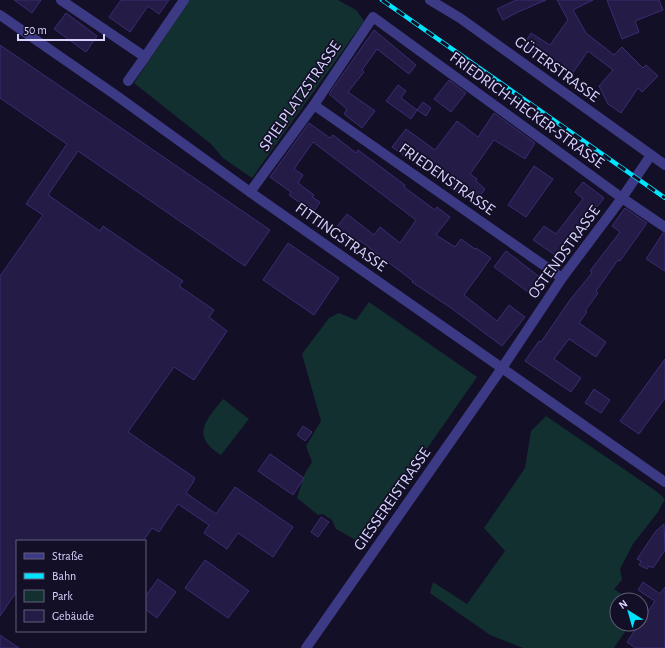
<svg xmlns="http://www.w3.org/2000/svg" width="665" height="648" font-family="'Alegreya Sans',sans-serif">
	<rect width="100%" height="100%" fill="#130f26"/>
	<g fill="#12302f">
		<path d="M189 0H338L356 10 364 21 252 178 223 158 211 144 134 83Z"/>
		<path d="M369 302 477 377 361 543 336 529 332 520 323 514 318 515 297 498 305 473 312 462 306 446 321 421 302 354 329 318 339 313 356 320Z"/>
		<path d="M223 399 249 419 221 455C190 436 206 420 223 399Z"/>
		<path d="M546 416 656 491 665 499 658 512 633 544 620 569 622 580 614 589 631 600H617V624H630L614 648H523L490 635 430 593 433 582 467 604 505 551 484 528 525 468 531 431Z"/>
	</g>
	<g fill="#241b47" stroke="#3b2d73">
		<path d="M14 0H41L32 13Z"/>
		<path d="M121 0H169L159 14 148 6 130 32 109 17Z"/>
		<path d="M516 0H546L518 12 503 20 497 9Z"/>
		<path d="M557 0H593L573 10 586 33 614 55 622 47 643 68 646 65 658 76 642 92 638 88 621 113 608 104 599 86 613 70 588 51 572 74 538 50 535 54 523 46 531 33 550 45 568 20Z"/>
		<path d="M607 0H659L663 10 635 21 639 32 622 39Z"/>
		<path d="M66 13 97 36 86 52 54 29Z"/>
		<path d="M374 30 416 65 409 74 377 49 362 70 364 72 348 92 375 111 362 128 344 114 347 109 329 94Z"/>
		<path d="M0 45 270 230 245 266 78 151 48 195 100 231 103 226 183 281 179 286 214 310 209 317 227 331 194 380 174 367 128 432 195 478 193 481H194L186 493 216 514 235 487 293 527 273 557 238 533 227 549 204 533 209 525 178 504 159 532 152 528 143 541H17V591L0 616V276L43 215 26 204 67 144 0 98Z"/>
		<path d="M449 80 466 93 451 112 434 99Z"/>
		<path d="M398 85 406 91 401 98 417 110 411 119 386 101Z"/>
		<path d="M423 102 431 108 426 116 417 110Z"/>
		<path d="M494 113 535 143 525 159 494 140 470 174 477 179 476 181 485 189 476 201 466 194 464 197 448 186 452 180 432 165V166L423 159 418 166 392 147 406 129 435 150 457 121 478 137Z"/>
		<path d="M309 123 330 138 333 135 356 153 358 150 405 185 404 187 435 210 437 207 450 217 436 235 455 247 461 239 475 249 476 248 491 258 464 295 497 321 509 305 525 317 502 346 451 308 412 282 413 281 359 240 355 245 335 229 347 214 374 235 380 227 400 243 416 220 313 142 294 169 303 175 298 183 314 195 312 197 320 202 315 210 307 205 306 207 289 195 291 192 270 177Z"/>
		<path d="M534 166 553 179 526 217 508 205Z"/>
		<path d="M583 182 604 198 558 257 533 240 544 226 556 234 583 199 575 192Z"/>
		<path d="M625 208 647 223 620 261 618 260 596 291 598 293 585 311 587 312 579 323 606 342 596 357 569 339 554 359 581 378 571 392 525 361 539 341 541 342 570 300 592 273 590 271 620 232 612 226Z"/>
		<path d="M663 233H665V271L646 259Z"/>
		<path d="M288 243 339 278 314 315 263 280Z"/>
		<path d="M506 251 546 282 535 297 494 267Z"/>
		<path d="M665 359V398L639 434 620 421Z"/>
		<path d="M594 389 610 400 601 413 585 403Z"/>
		<path d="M303 426 312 432 305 441 297 435Z"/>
		<path d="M270 454 304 478 293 495 258 471Z"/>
		<path d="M321 517 329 522 318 537 311 532Z"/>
		<path d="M664 524 665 550 653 568 649 566 647 569 639 565 641 561 637 559 656 531Z"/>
		<path d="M205 560 249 591 228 618 185 588Z"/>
		<path d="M158 579 176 592 157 618 145 609V597Z"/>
		<path d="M643 582 660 594 665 587V648H635L627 642 639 624H641V621L655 601 638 590Z"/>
		<path d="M0 635 19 648H0Z"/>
	</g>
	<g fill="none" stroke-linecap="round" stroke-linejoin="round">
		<g stroke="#3d3a85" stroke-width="10">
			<path d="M61 0 145 57 128 81"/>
			<path d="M430 0 460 18 665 165"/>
			<path d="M0 15 117 96 250 192 665 482"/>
			<path d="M145 57 184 0"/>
			<path d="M314 105 562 278"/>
			<path d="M250 192 314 105 373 17 622 198 665 227"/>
			<path d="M306 648 502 368 562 278 622 198 651 155"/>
		</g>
		<g stroke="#00e5ff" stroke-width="4.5">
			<path id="rail" d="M382 0 665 198"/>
		</g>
		<use href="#rail" stroke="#130f26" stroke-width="3" stroke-dasharray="9" stroke-linecap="butt"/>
	</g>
	<g text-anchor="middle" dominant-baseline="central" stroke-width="3.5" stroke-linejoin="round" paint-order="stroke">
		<g font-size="16" fill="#d9d4ff" stroke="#130f26">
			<text transform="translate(557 69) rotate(36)">GÜTERSTRASSE</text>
			<text transform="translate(300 96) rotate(-55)">SPIELPLATZSTRASSE</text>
			<text transform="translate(527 110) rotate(36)">FRIEDRICH-HECKER-STRASSE</text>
			<text transform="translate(447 179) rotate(35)">FRIEDENSTRASSE</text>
			<text transform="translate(341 237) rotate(35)">FITTINGSTRASSE</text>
			<text transform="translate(564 252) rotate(-54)">OSTENDSTRASSE</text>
			<text transform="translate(392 499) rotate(-55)">GIESSEREISTRASSE</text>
		</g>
	</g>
	<rect x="16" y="540" width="130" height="92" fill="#130f26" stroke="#625e7d"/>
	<rect x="24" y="553" width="20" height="6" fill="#3d3a85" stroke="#625e7d"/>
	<text x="52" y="560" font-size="12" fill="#d9d4ff">Straße</text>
	<rect x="24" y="573" width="20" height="6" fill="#00e5ff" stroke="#625e7d"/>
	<text x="52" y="580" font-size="12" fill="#d9d4ff">Bahn</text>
	<rect x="24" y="590" width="20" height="12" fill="#12302f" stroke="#625e7d"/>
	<text x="52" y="600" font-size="12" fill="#d9d4ff">Park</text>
	<rect x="24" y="610" width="20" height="12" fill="#241b47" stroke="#625e7d"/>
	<text x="52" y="620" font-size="12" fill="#d9d4ff">Gebäude</text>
	<g transform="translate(629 612) rotate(323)"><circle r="19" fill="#130f26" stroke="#625e7d"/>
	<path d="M0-3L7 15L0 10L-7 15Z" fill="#00e5ff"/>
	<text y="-6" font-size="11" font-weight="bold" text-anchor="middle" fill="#d9d4ff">N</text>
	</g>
	<path d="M18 34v6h86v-6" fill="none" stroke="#d9d4ff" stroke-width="2"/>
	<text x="24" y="34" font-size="12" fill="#d9d4ff" stroke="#130f26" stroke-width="3" paint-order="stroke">50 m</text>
</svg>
